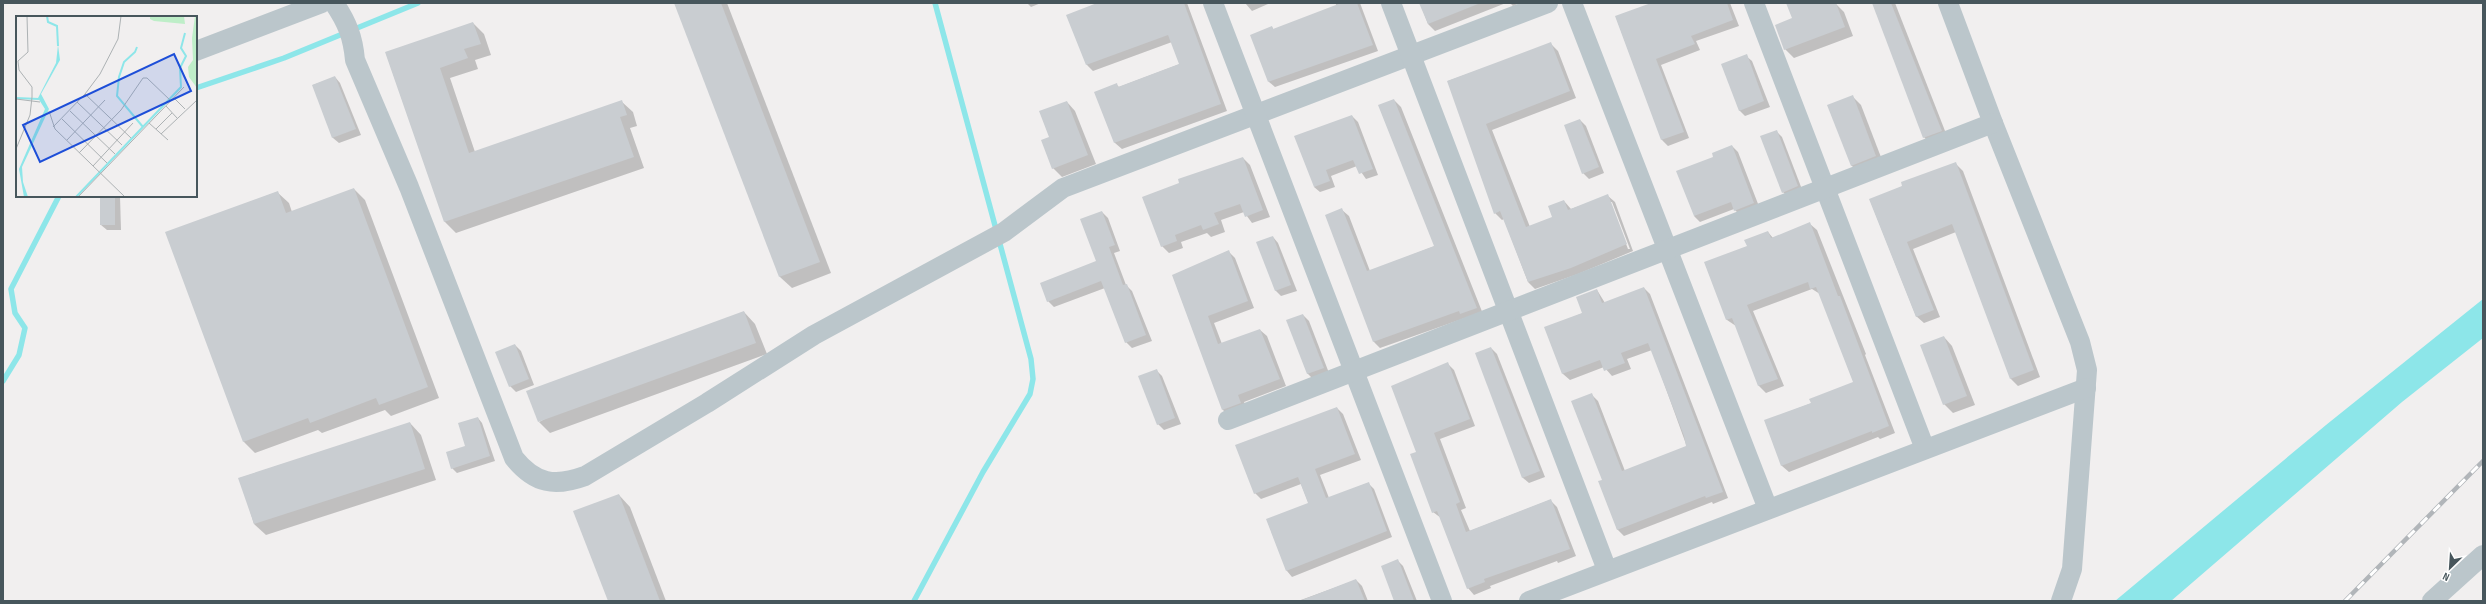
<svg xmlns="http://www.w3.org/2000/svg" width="2486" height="604" font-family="'Sofia Sans Condensed',sans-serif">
	<rect width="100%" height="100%" fill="#f1efef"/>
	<path fill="#8de6e9" d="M2483 299V338L2402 402 2171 601H2115L2326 425Z"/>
	<g fill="#0003" fill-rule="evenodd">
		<path d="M675 3H727L831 273 792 288 780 277Z"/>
		<path d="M1027 3H1041L1031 7Z"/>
		<path d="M1100 3H1187L1227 111 1122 149 1115 143 1096 92 1117 85 1119 87 1180 64 1172 42 1093 71 1087 65 1068 15Z"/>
		<path d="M1245 3H1268V4L1252 11Z"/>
		<path d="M1335 3H1360L1378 51 1275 87 1269 82 1272 27 1274 30 1337 6Z"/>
		<path d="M1420 3H1506L1435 31 1428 24Z"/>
		<path d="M1510 3H1520L1513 6Z"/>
		<path d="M1654 3H1730L1739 26 1696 41 1700 50 1661 65 1689 138 1668 146 1662 140 1616 17Z"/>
		<path d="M1787 3H1835L1844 12 1853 36 1794 58 1785 49 1793 19Z"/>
		<path d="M1873 3H1895L1947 136 1929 143 1924 137Z"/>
		<path d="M473 23 484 34 491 55 475 60 478 69 450 78 475 152 622 102 633 112 637 126 630 128 644 168 456 233 445 222 386 53Z"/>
		<path d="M1551 44 1558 51 1576 98 1492 130 1530 227 1553 218 1564 201 1571 209 1608 196 1615 202 1633 251 1578 274 1535 289 1528 282 1504 219 1502 220 1495 213 1448 81ZM1610 202H1612L1630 249H1628Z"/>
		<path d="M1746 56 1752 61 1770 107 1745 116 1739 110Z"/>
		<path d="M335 77 340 83 361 135 339 143 333 138 313 85Z"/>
		<path d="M1852 96 1861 105 1884 165 1860 174 1851 165Z"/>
		<path d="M1394 100 1401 107 1483 314 1465 318 1380 348 1374 342 1342 210 1349 216 1370 271 1435 246Z"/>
		<path d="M1067 102 1075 111 1096 164 1062 177 1053 168 1050 137Z"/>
		<path d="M1352 116 1358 122 1378 175 1366 179 1357 166 1331 176 1335 187 1320 192 1314 187Z"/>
		<path d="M1580 120 1586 126 1604 173 1589 179 1583 173Z"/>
		<path d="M1776 131 1782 137 1803 192 1789 198 1783 192Z"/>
		<path d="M1732 146 1738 152 1760 209 1741 216 1734 209 1700 222 1694 216 1715 157Z"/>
		<path d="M1243 158 1250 165 1270 217 1252 223 1244 212 1221 220 1225 232 1211 237 1207 233 1181 242 1183 248 1169 253 1162 246Z"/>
		<path d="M1956 164 1963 171 2040 377 2018 386 2011 379 1956 232 1913 249 1940 317 1924 323 1916 316 1870 200Z"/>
		<path d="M354 189 365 200 439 398 391 416 385 410 322 433 318 430 255 453 244 442 167 233 277 192 289 203 292 212Z"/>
		<path d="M101 196H120L121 230H107L101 225Z"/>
		<path d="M1102 212 1108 218 1120 251 1114 253 1126 285 1132 291 1152 341 1132 348 1126 342 1105 288 1054 307 1048 301 1098 262Z"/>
		<path d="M1810 224 1817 230 1866 354 1865 355 1895 433 1880 439 1878 437 1789 472 1782 466 1765 421 1812 403 1854 383 1820 294 1812 289 1753 311 1784 386 1766 393 1759 386 1736 326 1727 320 1705 263 1748 247 1768 232 1773 238Z"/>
		<path d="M1273 237 1278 243 1297 291 1281 296 1275 290Z"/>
		<path d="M1228 251 1235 258 1254 308 1214 323 1222 344 1260 330 1267 336 1286 386 1244 402 1247 409 1230 417 1223 410 1173 276Z"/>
		<path d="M1644 288 1650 294 1728 498 1713 504 1712 502 1624 536 1617 529 1603 481 1592 395 1598 401 1625 471 1687 447 1652 350 1627 359 1631 369 1612 376 1604 367 1570 380 1563 374 1546 328 1583 313 1597 290 1605 303Z"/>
		<path d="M744 312 755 324 767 354 550 433 539 422Z"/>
		<path d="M1303 315 1309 321 1329 373 1313 379 1307 373Z"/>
		<path d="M1944 337 1952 346 1975 405 1953 413 1944 404Z"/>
		<path d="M515 345 521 351 534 385 516 392 510 386Z"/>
		<path d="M1491 348 1497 354 1545 477 1529 483 1523 478Z"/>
		<path d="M1448 364 1454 370 1475 426 1440 439 1466 508 1461 510 1470 531 1550 500 1557 507 1576 556 1558 563 1557 561 1490 586 1491 588 1474 595 1468 588 1441 518 1433 512 1417 452Z"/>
		<path d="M1156 370 1162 376 1181 424 1164 430 1158 424Z"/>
		<path d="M1337 408 1343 414 1361 460 1320 475 1329 498 1368 483 1374 489 1392 537 1292 577 1287 571 1267 520 1309 504 1301 484 1261 499 1255 493Z"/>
		<path d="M478 418 482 423 495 461 457 473 452 468 467 447Z"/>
		<path d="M410 423 421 435 436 480 266 535 254 524 240 478Z"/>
		<path d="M619 495 630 507 666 601H609Z"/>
		<path d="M1398 561 1403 566 1417 601H1395Z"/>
		<path d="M1356 580 1362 586 1368 601H1298Z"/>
	</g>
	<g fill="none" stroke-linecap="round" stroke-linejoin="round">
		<g stroke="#8de6e9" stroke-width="5.5">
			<path d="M196 88 284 58 418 3"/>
			<path d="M3 381 19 355 25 328 15 313 11 289 59 196"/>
			<path d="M914 601 983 472 1030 394 1033 379 1031 359 935 3"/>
		</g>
	</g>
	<g fill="#c9cdd1">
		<path d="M674 3H721L820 262 779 277Z"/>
		<path d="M1097 3H1184L1221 104 1114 143 1094 92 1117 83 1118 87 1179 64 1168 35 1086 65 1066 15Z"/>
		<path d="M1341 3H1357L1373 45 1268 82 1250 35 1272 26 1273 29Z"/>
		<path d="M1419 3H1478V4L1428 24Z"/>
		<path d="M1651 3H1727L1733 20 1691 36 1695 44 1656 59 1684 132 1661 140 1615 16Z"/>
		<path d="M1786 3H1836L1845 27 1784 50 1775 25 1792 18Z"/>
		<path d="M1872 3H1891L1942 131 1923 138Z"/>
		<path d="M473 22 481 44 464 49 468 58 440 68 469 153 622 100 627 115 620 117 634 157 444 222 385 52Z"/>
		<path d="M1551 42 1570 91 1486 124 1526 227 1552 217 1548 206 1564 200 1568 210 1608 194 1627 244 1571 268 1528 282 1500 211 1494 214 1447 81Z"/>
		<path d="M1747 54 1764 101 1739 111 1721 64Z"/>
		<path d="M335 76 356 129 332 138 312 85Z"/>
		<path d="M1853 95 1876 156 1851 166 1827 105Z"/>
		<path d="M1394 99 1477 308 1460 314 1459 311 1373 342 1325 215 1342 208 1367 271 1434 246 1378 105Z"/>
		<path d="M1067 101 1088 155 1052 169 1041 140 1049 137 1039 111Z"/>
		<path d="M1352 115 1373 169 1359 174 1353 160 1326 170 1330 181 1314 187 1294 136Z"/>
		<path d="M1580 119 1599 167 1582 174 1564 125Z"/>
		<path d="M1777 130 1798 186 1782 193 1760 136Z"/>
		<path d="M1732 145 1754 203 1734 211 1731 202 1694 216 1676 171 1713 157 1712 153Z"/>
		<path d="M1243 157 1263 210 1245 217 1240 204 1214 213 1219 224 1203 230 1201 225 1175 235 1177 241 1161 247 1142 197 1179 183 1178 179Z"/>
		<path d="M1956 162 2034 370 2010 379 1952 224 1907 242 1934 310 1916 317 1869 199 1902 186 1901 182Z"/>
		<path d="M354 188 428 387 379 405 376 398 310 423 308 418 243 442 165 232 278 191 286 213Z"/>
		<rect x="100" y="196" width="15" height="29"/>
		<path d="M1102 211 1115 245 1109 247 1123 285 1127 284 1146 335 1125 343 1101 281 1047 302 1040 283 1096 261 1080 219Z"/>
		<path d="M1810 222 1838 296H1840L1889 426 1872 433V431L1781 466 1764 420 1811 403 1809 399 1853 382 1816 287 1810 289 1808 282 1747 305 1778 379 1758 386 1732 318 1726 320 1704 262 1747 246 1744 240 1768 231 1771 238Z"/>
		<path d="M1273 236 1291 285 1275 291 1256 242Z"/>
		<path d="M1229 250 1248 301 1208 316 1218 344 1260 329 1280 379 1238 395 1241 403 1222 410 1172 275Z"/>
		<path d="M1644 287 1723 492 1706 498 1705 496 1617 530 1598 481 1602 480 1571 401 1592 393 1622 471 1686 446 1684 436 1648 343 1621 353 1625 363 1604 371 1600 360 1562 374 1544 327 1582 313 1576 297 1597 289 1602 303Z"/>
		<path d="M744 311 756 343 538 422 526 391Z"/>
		<path d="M1303 314 1324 368 1307 374 1286 320Z"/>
		<path d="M1944 336 1967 396 1943 405 1920 345Z"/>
		<path d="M515 344 529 379 509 387 495 352Z"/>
		<path d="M1491 347 1540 471 1522 478 1475 353Z"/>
		<path d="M1448 362 1470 419 1434 433 1460 502 1456 504 1466 532 1551 499 1570 549 1484 579 1485 582 1467 589 1437 511 1432 513 1410 454 1416 452 1391 386Z"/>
		<path d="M1157 369 1175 418 1157 425 1138 376Z"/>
		<path d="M1337 407 1355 454 1315 469 1326 498 1369 482 1387 531 1286 571 1266 519 1308 503 1298 477 1254 494 1235 445Z"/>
		<path d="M478 417 490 456 451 469 446 452 465 446 458 423Z"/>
		<path d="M410 422 425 469 254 524 238 478Z"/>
		<path d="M619 494 660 601H608L573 511Z"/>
		<path d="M1398 559 1414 601H1394L1381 566Z"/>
		<path d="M1356 579 1365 601H1302V600Z"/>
	</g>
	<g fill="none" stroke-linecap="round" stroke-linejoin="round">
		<g stroke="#bbc6cb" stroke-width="20">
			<path d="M334 3C347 22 353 37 355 60L409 187 514 458C535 484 555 487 585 476L707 403 814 335 1004 232 1063 188 1548 3"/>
			<path d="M1213 3 1442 601"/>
			<path d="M1391 3 1607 570"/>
			<path d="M1572 3 1768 509"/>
			<path d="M1754 3 1925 449"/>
			<path d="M1948 3 1993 123 2080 342 2087 370 2072 569 2061 601"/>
			<path d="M196 51 322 3"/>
			<path d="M1228 420 1993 123"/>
			<path d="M1529 601 2086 388"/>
			<path d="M2432 601 2483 555"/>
		</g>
		<g stroke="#b1b5b9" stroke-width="4.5">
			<path id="rail" d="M2345 601 2483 461"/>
		</g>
		<use href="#rail" stroke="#fff" stroke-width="3" stroke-dasharray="9" stroke-linecap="butt"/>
	</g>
	<g transform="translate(16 16)">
		<rect width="181" height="181" fill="#f1efef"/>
		<path d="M134 0H168L169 8 138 5 134 3ZM179 0H181V72L173 61 172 51 177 44 176 22Z" fill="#beeec8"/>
		<path d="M42 29 44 44 25 78 33 93 6 151 7 166 12 181H8L3 153 29 93 22 82 40 47Z" fill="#8de6e9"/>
		<path fill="none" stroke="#8de6e9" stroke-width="2" d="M31 0 32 6 41 10 42 30M121 31 119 36 108 46 103 61 101 80 127 111M0 82 23 83M60 181 165 71 164 52 170 40 165 32 169 17"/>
		<path fill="none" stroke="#adb2b4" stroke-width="1" d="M69 78 115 122M158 82 169 93M0 83 24 86M61 86 106 129M150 90 161 102M33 95 39 113 109 181M54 95 99 138M46 103 91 147M133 107 152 124M37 111 69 78 84 58 102 23 105 0M140 113 156 97M145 118 180 85M51 124 89 84M0 133 14 99 16 81V71L3 54 2 45 12 36 11 0M63 137 105 94 127 62H131L155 85M77 150 117 107M62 181 168 71"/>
		<path fill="#1d4ed8" fill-opacity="0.15" stroke="#1d4ed8" stroke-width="2" d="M158 38 175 75 24 146 7 109Z"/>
		<rect width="181" height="181" fill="none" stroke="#47565c" stroke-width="2"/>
	</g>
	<rect width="2486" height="604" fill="none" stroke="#47565c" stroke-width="8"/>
	<g transform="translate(2450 568) rotate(205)" stroke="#ffffff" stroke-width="3" paint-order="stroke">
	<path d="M0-3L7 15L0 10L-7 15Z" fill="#47565c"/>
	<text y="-6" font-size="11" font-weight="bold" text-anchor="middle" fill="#47565c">N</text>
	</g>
</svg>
